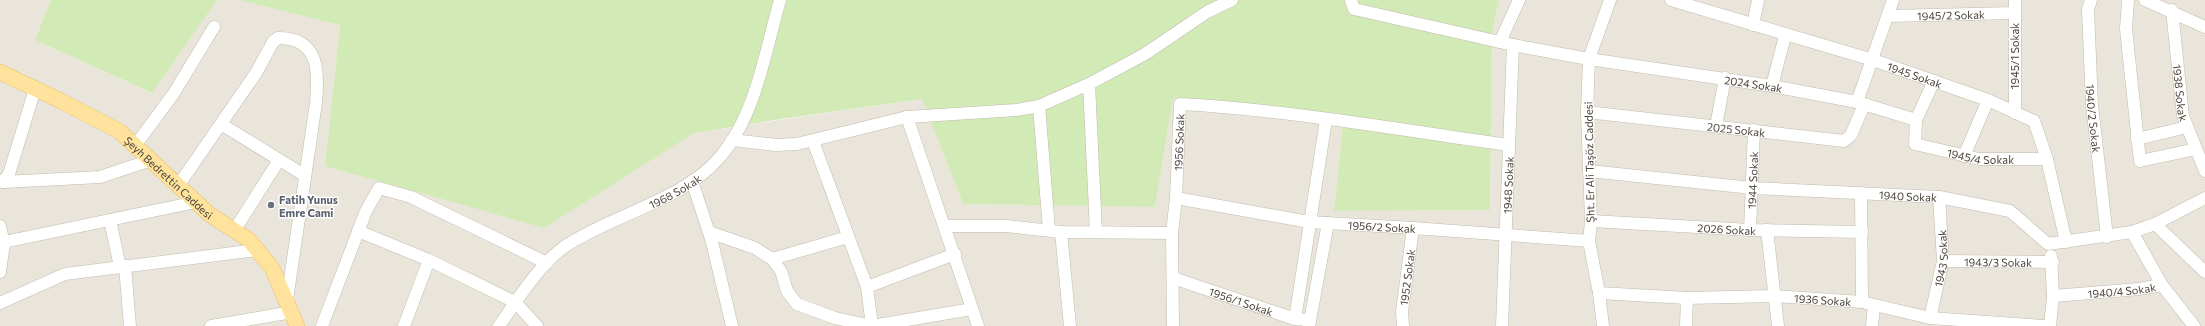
<svg xmlns="http://www.w3.org/2000/svg" width="2205" height="326" font-family="Commissioner,sans-serif">
	<rect width="100%" height="100%" fill="#f6f3ec"/>
	<path fill="#eae5da" d="M0 0H51L35 40 151 93 217 0H240L340 25 325 166 543 227 694 133 922 99 963 204 1155 207 1173 98 1344 115 1334 211 1490 210 1492 33 1499 0H2205V326H0Z"/>
	<g fill="#d2eab5">
		<path d="M51 0H217L152 93 35 40Z"/>
		<path d="M240 0H1499L1492 33 1490 210 1334 211 1344 115 1173 98 1155 207 963 204 922 99 774 120 694 133 544 228 325 166 340 25Z"/>
	</g>
	<g fill="none" stroke-linecap="round" stroke-linejoin="round">
		<g stroke="#c2bbae" stroke-width="13">
			<g id="minor">
				<path id="s1" d="M1351 0 1354 9 1513 45 1589 59 1772 86 1857 102 1916 120"/>
				<path id="s2" d="M1671 0 1873 60 1988 100 2034 121 2047 159 2066 242"/>
				<path id="s3" d="M2091 0 2088 9 2092 105 2107 237"/>
				<path d="M2128 0 2126 29 2140 161 2196 149"/>
				<path d="M2145 0 2205 27"/>
				<path id="s4" d="M2172 10 2183 116 2205 171"/>
				<path id="s5" d="M1888 16 2014 13"/>
				<path d="M1753 25 1758 0"/>
				<path d="M1500 42 1519 0"/>
				<path id="s6" d="M1934 81 1916 120 1915 144 1979 159H2047"/>
				<path d="M1089 84 1096 232"/>
				<path d="M1772 86 1785 36"/>
				<path d="M1857 102 1893 0"/>
				<path d="M1039 106 1049 230"/>
				<path id="s7" d="M1587 112 1844 141 1851 135 1864 105"/>
				<path d="M2015 113V0"/>
				<path d="M907 117 1016 110 1039 106 1089 84 1145 54 1207 12 1232 0"/>
				<path d="M221 124 304 175"/>
				<path d="M1716 126 1725 78"/>
				<path d="M2137 139 2187 127"/>
				<path d="M732 140 776 145 797 144 907 117 978 326"/>
				<path d="M813 141 867 287 872 326"/>
				<path d="M135 146 174 93 214 27"/>
				<path d="M1964 156 1988 100"/>
				<path id="s8" d="M1589 171 1752 188 1939 197 2010 211 2048 244 2132 232 2155 224 2205 198"/>
				<path d="M0 181 3 182 9 174 35 89"/>
				<path d="M692 181 712 242 732 326"/>
				<path d="M3 182 100 177 151 160"/>
				<path d="M178 186 256 73 273 42 278 38C319 38 319 70 316 103L287 300"/>
				<path d="M1861 193 1862 302"/>
				<path id="s9" d="M1176 198 1309 222 1413 228 1589 241"/>
				<path d="M110 220 120 267"/>
				<path id="s10" d="M1591 221 1750 230 1862 232"/>
				<path d="M2155 224 2205 272"/>
				<path d="M0 226 4 244 0 272"/>
				<path d="M945 226H1006L1061 232 1172 233"/>
				<path id="s11" d="M1750 230 1754 130"/>
				<path d="M1767 230 1778 326"/>
				<path d="M234 231 279 160"/>
				<path d="M358 231 429 260 515 302 537 326"/>
				<path d="M709 232 755 248 772 259 781 271 787 291 797 304 835 318 872 326 972 309"/>
				<path d="M1061 232 1070 326"/>
				<path d="M2132 232 2162 285"/>
				<path d="M4 242 196 202"/>
				<path d="M772 259 848 237"/>
				<path id="s12" d="M1943 261 2053 262"/>
				<path d="M125 266 130 326"/>
				<path id="s13" d="M1173 278 1295 319 1310 320"/>
				<path d="M867 287 955 254"/>
				<path id="s14" d="M1599 293 1687 298 1775 296 1862 302 1930 318 2044 326"/>
				<path id="s15" d="M2053 296 2139 289 2162 285 2194 326"/>
				<path d="M0 303 65 274 257 250"/>
				<path id="s16" d="M1930 318 1943 261 1939 197"/>
				<path d="M1295 319 1326 120"/>
				<path d="M211 326 292 312"/>
				<path d="M322 326 366 211 379 188 411 197 547 263"/>
				<path d="M404 326 429 260"/>
				<path id="s17" d="M499 326C517 300 540 263 567 245 614 214 684 200 720 157 756 115 765 52 780 0"/>
				<path id="s18" d="M1173 326 1172 233 1176 198 1180 104C1290 110 1400 130 1509 145"/>
				<path d="M1309 326 1328 223"/>
				<path id="s19" d="M1403 326 1402 312 1413 228"/>
				<path id="s20" d="M1502 326 1513 45"/>
				<path d="M1603 326 1599 293 1589 241 1591 221 1587 112 1589 59 1610 0"/>
				<path d="M1686 326 1687 298"/>
				<path d="M1872 326 1874 305"/>
				<path d="M2050 326 2053 296 2051 256"/>
			</g>
		</g>
		<g stroke="#e6c16a" stroke-width="16">
			<g id="major">
				<path id="s21" d="M0 72 61 101 119 131 209 214 249 240 272 268 297 326"/>
			</g>
		</g>
		<use href="#minor" stroke="#fff" stroke-width="12"/>
		<use href="#major" stroke="#ffe39c" stroke-width="15"/>
	</g>
	<circle fill="#6b7280" stroke="#fff" stroke-width="1.5" cx="271" cy="205" r="4"/>
	<g text-anchor="middle" dominant-baseline="central" stroke-width="3" stroke-linejoin="round" paint-order="stroke">
		<g font-size="11" fill="#4b4439" stroke="#fff">
			<text stroke="none"><textPath href="#s5" startOffset="63">1945/2 Sokak</textPath></text>
			<text transform="translate(2014 56) rotate(-90)">1945/1 Sokak</text>
			<text stroke="none"><textPath href="#s2" startOffset="255">1945 Sokak</textPath></text>
			<text stroke="none"><textPath href="#s1" startOffset="416">2024 Sokak</textPath></text>
			<text stroke="none"><textPath href="#s4" startOffset="83">1938 Sokak</textPath></text>
			<text stroke="none"><textPath href="#s3" startOffset="119">1940/2 Sokak</textPath></text>
			<text stroke="none"><textPath href="#s7" startOffset="150">2025 Sokak</textPath></text>
			<text stroke="none"><textPath href="#s18" startOffset="184">1956 Sokak</textPath></text>
			<text stroke="none"><textPath href="#s6" startOffset="134">1945/4 Sokak</textPath></text>
			<text transform="translate(1589 162) rotate(-91)">Şht. Er Ali Taşöz Caddesi</text>
			<text stroke="none"><textPath href="#s21" startOffset="201">Şeyh Bedrettin Caddesi</textPath></text>
			<text stroke="none"><textPath href="#s11" startOffset="50">1944 Sokak</textPath></text>
			<text stroke="none"><textPath href="#s20" startOffset="141">1948 Sokak</textPath></text>
			<text stroke="none"><textPath href="#s17" startOffset="227">1968 Sokak</textPath></text>
			<text stroke="none"><textPath href="#s8" startOffset="320">1940 Sokak</textPath></text>
			<text stroke="none"><textPath href="#s9" startOffset="208">1956/2 Sokak</textPath></text>
			<text stroke="none"><textPath href="#s10" startOffset="136">2026 Sokak</textPath></text>
			<text stroke="none"><textPath href="#s16" startOffset="61">1943 Sokak</textPath></text>
			<text stroke="none"><textPath href="#s12" startOffset="55">1943/3 Sokak</textPath></text>
			<text stroke="none"><textPath href="#s19" startOffset="49">1952 Sokak</textPath></text>
			<text stroke="none"><textPath href="#s15" startOffset="69">1940/4 Sokak</textPath></text>
			<text stroke="none"><textPath href="#s14" startOffset="224">1936 Sokak</textPath></text>
			<text stroke="none"><textPath href="#s13" startOffset="72">1956/1 Sokak</textPath></text>
		</g>
		<g font-size="11" font-weight="bold" fill="#5b616d" stroke="#fff" text-anchor="start">
			<text x="279" y="199">Fatih Yunus<tspan x="279" dy="13">Emre Cami</tspan></text>
		</g>
	</g>
</svg>
